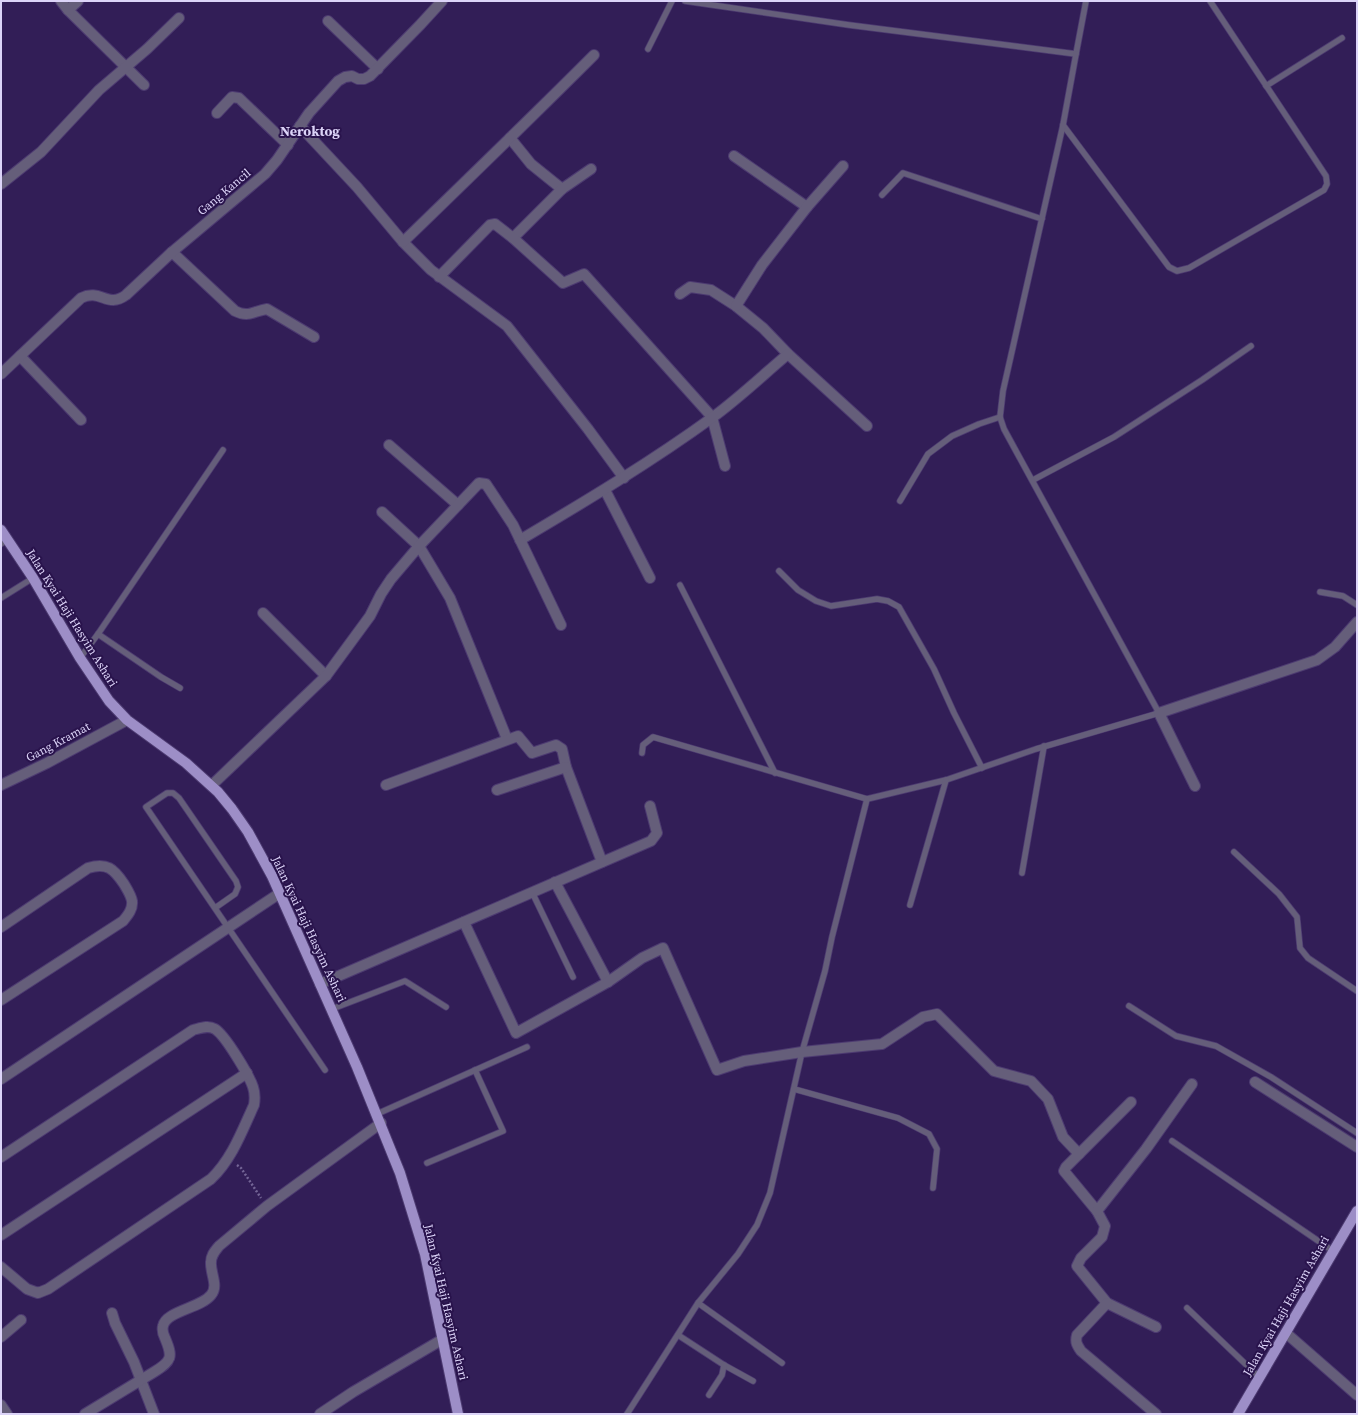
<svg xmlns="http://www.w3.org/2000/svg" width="1358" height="1415" font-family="'Source Serif 4',serif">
	<rect width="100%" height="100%" fill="#321e57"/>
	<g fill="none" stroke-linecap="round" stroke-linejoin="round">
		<g stroke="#4d3b71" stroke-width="7">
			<g id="lane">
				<path d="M685 1 849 25 1076 54 1086 1"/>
				<path d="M648 49 672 1"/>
				<path d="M1266 86 1342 38"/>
				<path d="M1063 125 1169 267 1177 271 1189 268 1324 190 1327 184 1326 176 1210 1"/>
				<path d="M882 195 903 173 1042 219"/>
				<path d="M1033 480 1114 437 1202 380 1251 346"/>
				<path d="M900 501 928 454 952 436 979 424 1000 417"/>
				<path d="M1 544 8 539"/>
				<path d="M779 571 798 590 816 601 831 606 877 599 888 601 899 607 934 669 954 713 982 768"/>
				<path d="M680 585 775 773"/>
				<path d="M1320 592 1343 596 1357 605"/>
				<path d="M1 598 33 578"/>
				<path d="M98 634 161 677 180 688"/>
				<path d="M80 658 98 634 223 450"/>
				<path d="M642 753 643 745 653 737 867 799 946 780 1036 749 1159 713 1004 429 1000 417 1003 391 1063 125 1076 54"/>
				<path d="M1234 852 1279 894 1297 917 1300 948 1308 958 1357 991"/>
				<path d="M1022 873 1044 746"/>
				<path d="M532 892 573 977"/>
				<path d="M910 905 946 780"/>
				<path d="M215 908 235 894 238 887 236 881 179 798 173 793H167L146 807 325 1070"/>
				<path d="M1129 1006 1176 1036 1216 1046 1271 1077 1357 1133"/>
				<path d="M332 1009 405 981 446 1007"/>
				<path d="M794 1089 898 1118 929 1134 937 1149 933 1188"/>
				<path d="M377 1114 527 1047"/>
				<path d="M1172 1141 1333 1251"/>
				<path d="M427 1163 503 1131 475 1070"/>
				<path d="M698 1303 782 1363"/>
				<path d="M1187 1308 1259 1377"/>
				<path d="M678 1335 724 1365 753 1381"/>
				<path d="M709 1395 722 1375 724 1365"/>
				<path d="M627 1414 698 1303 738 1254 757 1225 770 1193 802 1052 825 971 832 937 867 799"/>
			</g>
		</g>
		<g stroke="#4d3b71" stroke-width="12">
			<g id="street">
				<path d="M61 1 68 10 144 85"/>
				<path d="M68 10 78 1"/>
				<path d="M328 21 378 69"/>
				<path d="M217 113 232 97 239 98 288 145"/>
				<path d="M300 126 357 187 403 242 431 270 507 326 588 429 624 478"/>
				<path d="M510 138 531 164 562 189"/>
				<path d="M734 156 807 207"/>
				<path d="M1 184 41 152 99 90 147 49 179 18"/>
				<path d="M513 238 562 189 591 169"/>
				<path d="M403 242C467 180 531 118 594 55"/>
				<path d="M172 252 235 311C249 318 253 311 267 309L314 337"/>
				<path d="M439 277 490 225 495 224 513 238 563 283 584 274 712 417 725 466"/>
				<path d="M680 294 690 287 711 290 736 306 763 328 788 354 867 426"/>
				<path d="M736 306 762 265 807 207 843 166"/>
				<path d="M20 356 81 420"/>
				<path d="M1 374 81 298C101 288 107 309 126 295L172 252 265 174 277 160 309 113 338 81 345 77 352 76 358 79H364L370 76 420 25 442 1"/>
				<path d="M389 445 458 505"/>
				<path d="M605 490 650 578"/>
				<path d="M382 512 419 546 450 598 507 739"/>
				<path d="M520 540C586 501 651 462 713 417 739 398 763 375 788 354"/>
				<path d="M263 613 326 676"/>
				<path d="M1 785 47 763 127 720"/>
				<path d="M212 785 326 676 370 616 381 594 391 579 419 546 479 483 486 484 513 525 561 625"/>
				<path d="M386 785 518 736 532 753 556 745 562 749 566 767 602 862"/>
				<path d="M1195 786 1159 713 1317 660 1335 647 1357 622"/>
				<path d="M497 790 566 767"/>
				<path d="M555 882 608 982"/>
				<path d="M464 922 516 1033 608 982 642 958 663 948 717 1070 744 1061 802 1052 882 1044 923 1017 937 1014 994 1071 1031 1081 1048 1099 1063 1137 1079 1154"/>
				<path d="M1 927 88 868C107 862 114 869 124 884 127 889 131 895 132 901 133 909 128 915 123 921L1 1000"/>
				<path d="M320 984 651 841 657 833 650 806"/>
				<path d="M1 1079 280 893"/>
				<path d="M1255 1082 1357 1147"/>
				<path d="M1131 1102 1066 1167 1064 1171 1097 1211 1105 1226 1102 1237 1081 1258 1077 1266 1107 1303 1156 1327"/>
				<path d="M1 1157 193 1030C201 1028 208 1025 215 1029 225 1035 249 1075 253 1087 255 1093 255 1099 254 1105 242 1131 232 1159 211 1179L48 1289 38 1293 27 1289 1 1267"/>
				<path d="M1097 1211 1146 1149 1192 1084"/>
				<path d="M1 1235 247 1073"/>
				<path d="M1107 1303 1077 1335C1075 1342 1077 1345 1081 1351L1156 1414"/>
				<path d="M112 1313 115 1323 134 1362 154 1414"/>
				<path d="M1286 1333 1357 1395"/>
				<path d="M1 1337 21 1320"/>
				<path d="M1 1405 7 1414"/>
				<path d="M85 1414 154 1372C172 1361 173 1357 165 1338 163 1334 162 1330 163 1326 166 1311 201 1308 211 1295 219 1286 210 1273 211 1262 211 1255 215 1251 219 1246L267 1206 381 1123"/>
				<path d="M320 1414 353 1392 443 1339"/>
			</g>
		</g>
		<g stroke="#4d3b71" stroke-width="12">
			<g id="primary">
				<path d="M1 530 33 578 80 658 109 701 127 720 186 763 218 792 232 809 248 832 272 876 357 1067 400 1173 425 1254 458 1414"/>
				<path d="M1238 1414 1357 1211"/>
			</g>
		</g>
		<path stroke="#746596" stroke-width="2.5" stroke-dasharray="2 2" stroke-linecap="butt" d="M237 1165 241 1168 261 1198"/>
		<use href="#lane" stroke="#655e7a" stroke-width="5.5"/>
		<use href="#street" stroke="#655e7a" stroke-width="10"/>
		<use href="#primary" stroke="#9d8ec7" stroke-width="10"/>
	</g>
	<g text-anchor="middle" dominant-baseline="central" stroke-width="4" stroke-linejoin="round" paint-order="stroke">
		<g font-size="12" fill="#dcd4f8" stroke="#29134c">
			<text transform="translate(224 192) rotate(-40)">Gang Kancil</text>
			<text transform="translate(72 618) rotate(58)">Jalan Kyai Haji Hasyim Ashari</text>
			<text transform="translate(58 742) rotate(-28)">Gang Kramat</text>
			<text transform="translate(309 929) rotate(65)">Jalan Kyai Haji Hasyim Ashari</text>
			<text transform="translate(446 1302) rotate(77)">Jalan Kyai Haji Hasyim Ashari</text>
			<text transform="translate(1286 1306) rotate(-60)">Jalan Kyai Haji Hasyim Ashari</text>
		</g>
		<g font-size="14" font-weight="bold" fill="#dcd4f8" stroke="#29134c">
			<text x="310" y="131">Neroktog</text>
		</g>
	</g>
	<rect width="1358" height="1415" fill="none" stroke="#dcd4f8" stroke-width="4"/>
</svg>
